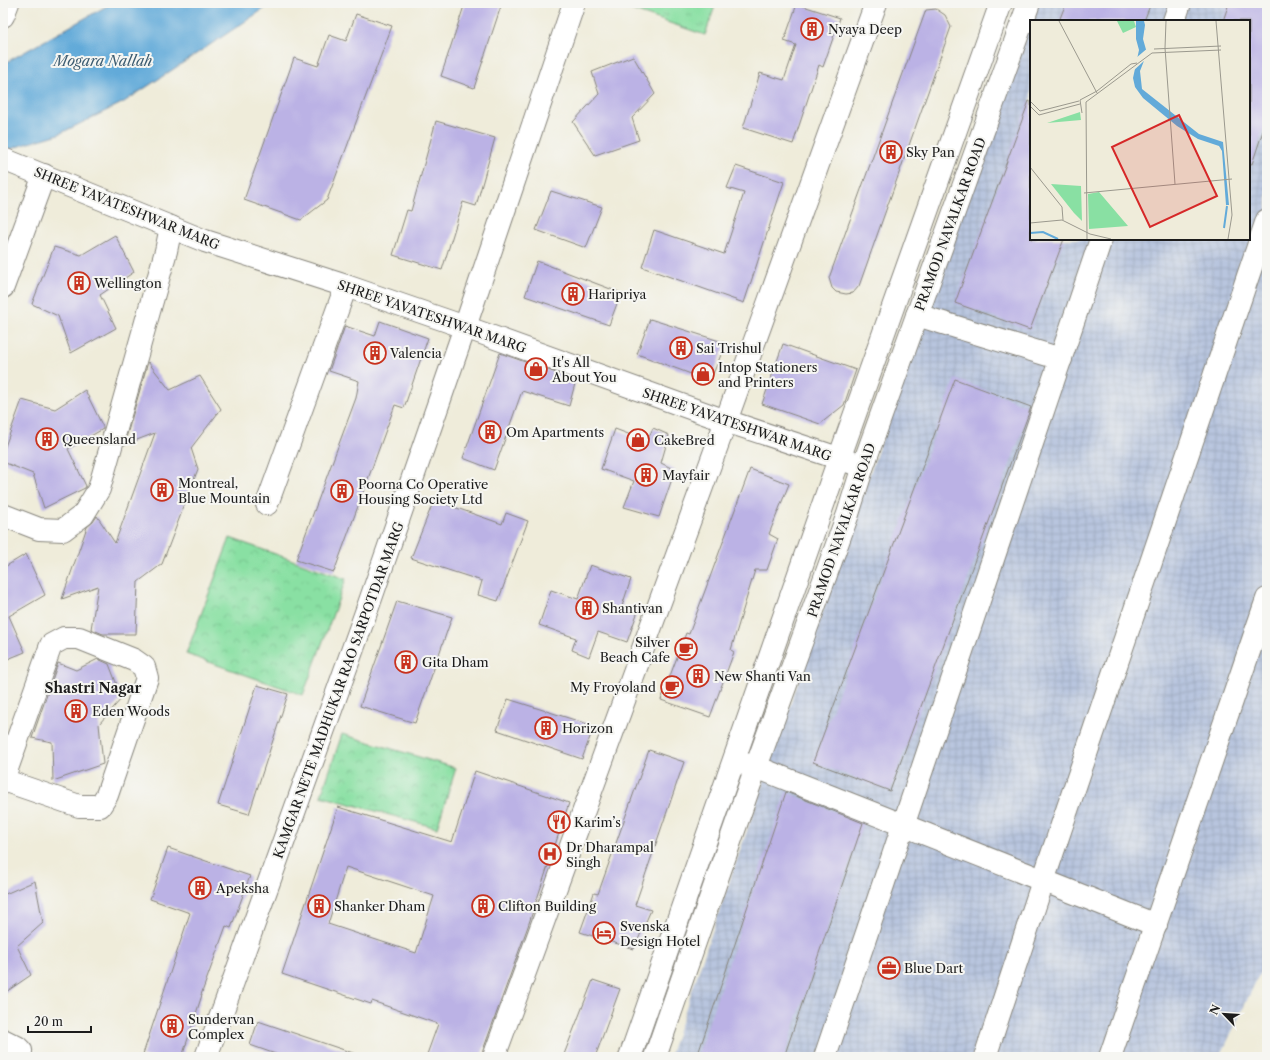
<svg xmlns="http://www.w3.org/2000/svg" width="1270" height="1060" font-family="'Libre Caslon Text',serif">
	<defs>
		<pattern id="industrial-grid" width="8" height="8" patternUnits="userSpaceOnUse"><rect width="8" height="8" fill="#b8c5de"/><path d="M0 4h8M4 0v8" fill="none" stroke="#9ea9be"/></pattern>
		<pattern id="grass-tufts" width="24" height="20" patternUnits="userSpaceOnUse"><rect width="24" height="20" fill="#89e0a3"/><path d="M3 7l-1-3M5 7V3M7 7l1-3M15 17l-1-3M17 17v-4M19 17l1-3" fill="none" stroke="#76c08c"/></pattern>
		<pattern id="park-crowns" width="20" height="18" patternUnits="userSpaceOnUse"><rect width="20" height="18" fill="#89e0a3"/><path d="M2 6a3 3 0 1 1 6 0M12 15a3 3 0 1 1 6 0" fill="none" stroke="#76c08c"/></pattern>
	</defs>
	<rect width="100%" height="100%" fill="#f6f6f2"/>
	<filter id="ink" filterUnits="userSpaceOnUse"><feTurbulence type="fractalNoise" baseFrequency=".025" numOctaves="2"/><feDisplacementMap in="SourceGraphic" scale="8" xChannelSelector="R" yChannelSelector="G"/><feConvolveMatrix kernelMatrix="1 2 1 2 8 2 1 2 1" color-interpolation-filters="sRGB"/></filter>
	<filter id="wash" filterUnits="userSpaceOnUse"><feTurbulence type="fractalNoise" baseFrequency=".012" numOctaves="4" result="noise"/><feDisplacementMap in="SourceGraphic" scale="16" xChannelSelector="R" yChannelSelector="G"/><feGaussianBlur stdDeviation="0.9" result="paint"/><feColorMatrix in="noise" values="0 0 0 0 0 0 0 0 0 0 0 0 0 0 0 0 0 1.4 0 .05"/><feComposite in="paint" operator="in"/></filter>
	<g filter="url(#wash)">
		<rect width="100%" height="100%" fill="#efecda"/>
		<path fill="url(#industrial-grid)" fill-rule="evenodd" d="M1032 3H1267V958L1220 1057H669ZM1031 21H1249V239H1031Z"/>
		<path fill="url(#grass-tufts)" stroke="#527e60" d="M611 3H716L705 35Z"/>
		<g fill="url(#park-crowns)" stroke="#527e60">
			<path d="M230 538 346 579 303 695 186 654Z"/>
			<path d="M342 734 456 768 437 828 321 796Z"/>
		</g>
		<path fill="#62aad9" stroke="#3f637a" d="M112 3H273L124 102 59 134 16 147 3 153V64Z"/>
		<g id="blocks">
			<g fill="#bbb2e5" fill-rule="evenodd">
				<path d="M465 3H502L474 88 441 76Z"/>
				<path d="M1066 3H1151L1144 21H1059Z"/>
				<path d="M1229 3H1267V119L1252 164 1249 163V21H1223Z"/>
				<path d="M797 4 840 18 823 67 819 65 793 144 743 128 760 73 784 80 796 45 784 41Z"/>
				<path d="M936 9 945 15 951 27 859 286 853 293 846 294 836 292 832 288 829 278 926 10Z"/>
				<path d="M356 14 392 26 327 200 301 220 244 200 294 58 318 66 329 35 346 41Z"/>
				<path d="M633 56 655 94 632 118 639 140 595 155 573 122 599 94 592 72Z"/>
				<path d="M1029 101 1031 102V239H1064L1030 330 955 303Z"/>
				<path d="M436 121 495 138 476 206 463 202 442 270 393 255 407 210 411 211Z"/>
				<path d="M736 166 784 182 744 303 642 267 654 230 724 254 744 193 727 188Z"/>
				<path d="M551 191 602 207 586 248 536 230Z"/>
				<path d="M115 235 134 272 100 295 116 328 71 353 58 316 32 304 54 247 81 255Z"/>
				<path d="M537 261 621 293 609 325 525 296Z"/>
				<path d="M650 319 726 343 710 381 637 354Z"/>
				<path d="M380 321 428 338 404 408 395 405 334 572 296 560 356 398 359 381 329 371 345 326 375 336Z"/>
				<path d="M783 344 856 370 844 405 820 424 762 404Z"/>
				<path d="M500 353 576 380 569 406 522 391 494 470 463 458Z"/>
				<path d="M148 362 170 390 200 376 221 409 191 448 198 469 162 564 138 582 136 634H103L91 629 98 586 62 599 87 527 93 522 97 516 115 543 155 433 124 445Z"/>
				<path d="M955 379 1031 407 890 791 813 762Z"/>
				<path d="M85 390 103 427V429L68 449 86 486 85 488 44 508 33 474 3 462V452L22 400 55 409Z"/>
				<path d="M653 428 669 435 661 463 675 470 659 517 624 507 634 481 601 469 615 429 647 441Z"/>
				<path d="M750 469 789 484 769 534 778 539 767 570H755L731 650 734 652 710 717 661 700 686 633 689 634Z"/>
				<path d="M434 500 502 524 506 513 528 521 498 601 478 595 482 581 411 558Z"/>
				<path d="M26 554 45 595 9 616 25 652 3 661V568Z"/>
				<path d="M590 565 631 579 622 606 638 611 627 642 598 632 589 657 572 650 576 638 539 625 551 590 578 599Z"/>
				<path d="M397 601 452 617 415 723 360 706Z"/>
				<path d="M98 659 109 664 122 698 99 724 103 764 53 781 52 742 32 738 58 663 76 670Z"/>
				<path d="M257 685 288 694 249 814 218 805Z"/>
				<path d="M508 699 594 726 582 759 497 730Z"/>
				<path d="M649 750 684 762 635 905 651 910 634 949 580 932 594 893 598 894Z"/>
				<path d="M475 771 569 803 528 926 482 1053V1057H426L438 1024 372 1001 371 1004 282 974 338 807 452 842ZM346 867 434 896 416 953 328 924Z"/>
				<path d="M786 792 863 823 784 1057H697Z"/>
				<path d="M168 848 250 876 231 928 226 926 201 995H202L182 1057H142L190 913 150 899Z"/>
				<path d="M35 881 43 923 17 946 31 975 3 994V895Z"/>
				<path d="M593 980 620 989 595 1057H563Z"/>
				<path d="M258 1021 356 1054 355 1057H284L250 1045Z"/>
			</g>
		</g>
	</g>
	<g filter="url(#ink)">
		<use href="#blocks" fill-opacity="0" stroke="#86847b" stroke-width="1"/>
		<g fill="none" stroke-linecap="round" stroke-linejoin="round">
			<g stroke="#86847b" stroke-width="24">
				<g id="minor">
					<path d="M3 16 8 3"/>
					<path d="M1174 21 1180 3"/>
					<path d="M3 159 205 241 346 286 465 327 726 421 853 463"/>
					<path d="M3 287 44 175"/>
					<path d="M917 315 1061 359"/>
					<path d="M267 504 346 286"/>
					<path d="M3 515 39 529 63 530 83 515 99 489 166 251 171 227"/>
					<path d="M741 763 756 767 1156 925"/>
					<path d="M3 781V780L51 645 64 638H79L134 660 144 667 147 678 107 795 100 806H79L3 780"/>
					<path d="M3 1040 17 1047 21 1051 19 1057"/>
					<path d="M206 1057 369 604 465 327 574 3"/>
					<path d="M494 1057 726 421 876 3"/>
					<path d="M630 1057 839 459 1001 3"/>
					<path d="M655 1057 756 767 848 514 863 466 1029 3"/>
					<path d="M825 1057 1101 239"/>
					<path d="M985 1057 1043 881 1267 220"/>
					<path d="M1110 1057 1267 599"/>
				</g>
			</g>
			<use href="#minor" stroke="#fff" stroke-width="22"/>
		</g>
	</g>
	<defs>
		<g id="building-ring" transform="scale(1.15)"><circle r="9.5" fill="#f6f6f2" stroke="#c8321e" stroke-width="1.5"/><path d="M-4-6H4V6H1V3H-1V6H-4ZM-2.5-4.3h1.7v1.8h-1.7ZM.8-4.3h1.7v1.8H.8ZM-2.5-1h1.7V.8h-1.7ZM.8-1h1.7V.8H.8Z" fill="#c8321e"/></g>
		<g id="shop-ring" transform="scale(1.15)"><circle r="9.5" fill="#f6f6f2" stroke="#c8321e" stroke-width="1.5"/><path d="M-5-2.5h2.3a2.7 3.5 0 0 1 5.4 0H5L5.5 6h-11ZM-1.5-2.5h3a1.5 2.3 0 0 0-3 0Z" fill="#c8321e"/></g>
		<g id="cafe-ring" transform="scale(1.15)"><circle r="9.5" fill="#f6f6f2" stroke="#c8321e" stroke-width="1.5"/><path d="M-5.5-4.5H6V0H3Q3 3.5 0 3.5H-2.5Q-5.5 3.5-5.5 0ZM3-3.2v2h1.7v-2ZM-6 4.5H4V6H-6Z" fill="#c8321e"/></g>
		<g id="restaurant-ring" transform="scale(1.15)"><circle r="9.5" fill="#f6f6f2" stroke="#c8321e" stroke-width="1.5"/><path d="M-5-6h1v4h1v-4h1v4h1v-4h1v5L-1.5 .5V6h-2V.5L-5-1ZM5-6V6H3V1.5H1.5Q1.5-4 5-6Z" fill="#c8321e"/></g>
		<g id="hospital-ring" transform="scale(1.15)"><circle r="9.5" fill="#f6f6f2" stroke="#c8321e" stroke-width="1.5"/><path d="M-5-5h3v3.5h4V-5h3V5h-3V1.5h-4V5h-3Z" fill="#c8321e"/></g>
		<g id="hotel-ring" transform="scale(1.15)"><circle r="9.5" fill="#f6f6f2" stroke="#c8321e" stroke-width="1.5"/><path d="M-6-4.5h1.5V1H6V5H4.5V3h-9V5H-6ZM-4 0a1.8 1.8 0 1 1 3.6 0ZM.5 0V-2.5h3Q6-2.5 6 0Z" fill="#c8321e"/></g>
		<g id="office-ring" transform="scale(1.15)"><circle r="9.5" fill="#f6f6f2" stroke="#c8321e" stroke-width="1.5"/><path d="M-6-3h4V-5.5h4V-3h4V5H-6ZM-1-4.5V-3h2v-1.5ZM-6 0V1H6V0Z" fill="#c8321e"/></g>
	</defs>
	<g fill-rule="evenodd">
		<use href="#building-ring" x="812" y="29"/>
		<use href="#building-ring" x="891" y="152"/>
		<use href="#building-ring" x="79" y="283"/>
		<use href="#building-ring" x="573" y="294"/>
		<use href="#building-ring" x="681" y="348"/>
		<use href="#building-ring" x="375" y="353"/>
		<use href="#shop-ring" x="536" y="369"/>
		<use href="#shop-ring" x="703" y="374"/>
		<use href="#building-ring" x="490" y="432"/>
		<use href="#building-ring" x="47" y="439"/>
		<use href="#shop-ring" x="638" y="440"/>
		<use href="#building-ring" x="646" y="475"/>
		<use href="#building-ring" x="162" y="490"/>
		<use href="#building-ring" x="342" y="491"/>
		<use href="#building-ring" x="587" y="608"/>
		<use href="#cafe-ring" x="686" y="649"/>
		<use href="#building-ring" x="406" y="662"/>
		<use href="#building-ring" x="698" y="676"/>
		<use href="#cafe-ring" x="672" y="687"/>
		<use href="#building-ring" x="76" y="711"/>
		<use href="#building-ring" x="546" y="728"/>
		<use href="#restaurant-ring" x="559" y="822"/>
		<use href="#hospital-ring" x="550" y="854"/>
		<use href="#building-ring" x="200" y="888"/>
		<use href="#building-ring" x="319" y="906"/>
		<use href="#building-ring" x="483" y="906"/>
		<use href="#hotel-ring" x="604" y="933"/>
		<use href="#office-ring" x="889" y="968"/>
		<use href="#building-ring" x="172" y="1026"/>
	</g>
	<g text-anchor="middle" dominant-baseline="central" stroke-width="4" stroke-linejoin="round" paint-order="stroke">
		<g font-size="13" fill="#1c1c1c" stroke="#f6f6f2" text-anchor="start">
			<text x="828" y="29">Nyaya Deep</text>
			<text x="906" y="152">Sky Pan</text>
			<text x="94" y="283">Wellington</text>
			<text x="588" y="294">Haripriya</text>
			<text x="696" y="348">Sai Trishul</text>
			<text x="390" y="353">Valencia</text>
			<text x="552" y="362">It's All<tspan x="552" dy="15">About You</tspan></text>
			<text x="718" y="367">Intop Stationers<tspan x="718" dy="15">and Printers</tspan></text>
			<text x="506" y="432">Om Apartments</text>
			<text x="62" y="439">Queensland</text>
			<text x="654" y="440">CakeBred</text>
			<text x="662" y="475">Mayfair</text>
			<text x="178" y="483">Montreal,<tspan x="178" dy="15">Blue Mountain</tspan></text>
			<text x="358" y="484">Poorna Co Operative<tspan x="358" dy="15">Housing Society Ltd</tspan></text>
			<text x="602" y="608">Shantivan</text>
			<text x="670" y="642" text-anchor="end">Silver<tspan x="670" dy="15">Beach Cafe</tspan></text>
			<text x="422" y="662">Gita Dham</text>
			<text x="714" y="676">New Shanti Van</text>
			<text x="656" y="687" text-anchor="end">My Froyoland</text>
			<text x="92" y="711">Eden Woods</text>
			<text x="562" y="728">Horizon</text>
			<text x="574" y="822">Karim’s</text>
			<text x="566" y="847">Dr Dharampal<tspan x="566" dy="15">Singh</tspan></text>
			<text x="216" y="888">Apeksha</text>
			<text x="334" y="906">Shanker Dham</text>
			<text x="498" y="906">Clifton Building</text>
			<text x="620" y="926">Svenska<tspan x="620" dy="15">Design Hotel</tspan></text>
			<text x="904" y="968">Blue Dart</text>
			<text x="188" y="1019">Sundervan<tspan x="188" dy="15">Complex</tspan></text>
		</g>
		<g font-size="13" fill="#1c1c1c" stroke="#f6f6f2">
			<text transform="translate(127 208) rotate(22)">SHREE YAVATESHWAR MARG</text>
			<text transform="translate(950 224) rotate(-70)">PRAMOD NAVALKAR ROAD</text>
			<text transform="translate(432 316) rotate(19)">SHREE YAVATESHWAR MARG</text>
			<text transform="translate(737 424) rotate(19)">SHREE YAVATESHWAR MARG</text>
			<text transform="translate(841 530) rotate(-71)">PRAMOD NAVALKAR ROAD</text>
			<text transform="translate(338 690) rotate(-70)">KAMGAR NETE MADHUKAR RAO SARPOTDAR MARG</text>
		</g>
		<g font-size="14" font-style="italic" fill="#3c5c71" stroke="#f6f6f2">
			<text x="103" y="61">Mogara Nallah</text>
		</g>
		<g font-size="14" font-weight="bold" fill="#1c1c1c" stroke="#f6f6f2">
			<text x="93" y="688">Shastri Nagar</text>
		</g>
	</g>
	<g transform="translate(1030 20)">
		<rect width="220" height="220" fill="#efecda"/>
		<path d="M21 164 51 166 52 201 44 193ZM69 172 98 206 59 209 58 174Z" fill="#89e0a3"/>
		<path d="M87 1H104L106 7 93 13ZM50 92 51 100 17 103Z" fill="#89e0a3"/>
		<path d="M106 1H114L115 5 113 19 117 33 110 51 112 69 169 114 193 122 199 185H196L192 131 189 126 168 119 147 106 113 78 105 67 103 58 109 30 106 19Z" fill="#62aad9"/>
		<path d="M119 27 117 41H114L103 51 106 38Z" fill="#efecda"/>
		<path fill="none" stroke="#62aad9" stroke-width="2" d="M194 208 197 186M0 213 13 212 28 219"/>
		<path fill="none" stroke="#9b998e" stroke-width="1" d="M29 1 67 73M136 1 135 28 145 164M186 1 202 195 198 219M124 29 191 26M0 81 10 91 49 81M0 86 9 95 50 84M52 93 50 80 67 71 101 44 107 43M0 147 32 187 33 200M54 173 202 159M0 203 32 200 60 214 81 219M57 219 56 82 122 33 191 30"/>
		<path fill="#d62828" fill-opacity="0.15" stroke="#d62828" stroke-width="2" d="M149 95 187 176 120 207 82 127Z"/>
		<rect width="220" height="220" fill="none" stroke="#1c1c1c" stroke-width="2"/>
	</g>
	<rect width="1270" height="1060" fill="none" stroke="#f6f6f2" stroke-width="16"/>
	<g transform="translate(1224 1014) rotate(295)" stroke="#f6f6f2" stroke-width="3" paint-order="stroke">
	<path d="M0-3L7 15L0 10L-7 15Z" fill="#1c1c1c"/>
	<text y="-6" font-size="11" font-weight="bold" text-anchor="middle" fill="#1c1c1c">N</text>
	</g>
	<path d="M28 1026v6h63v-6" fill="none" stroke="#1c1c1c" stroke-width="2"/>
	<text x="34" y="1026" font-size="12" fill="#1c1c1c" stroke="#f6f6f2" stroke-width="3" paint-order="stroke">20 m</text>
</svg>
